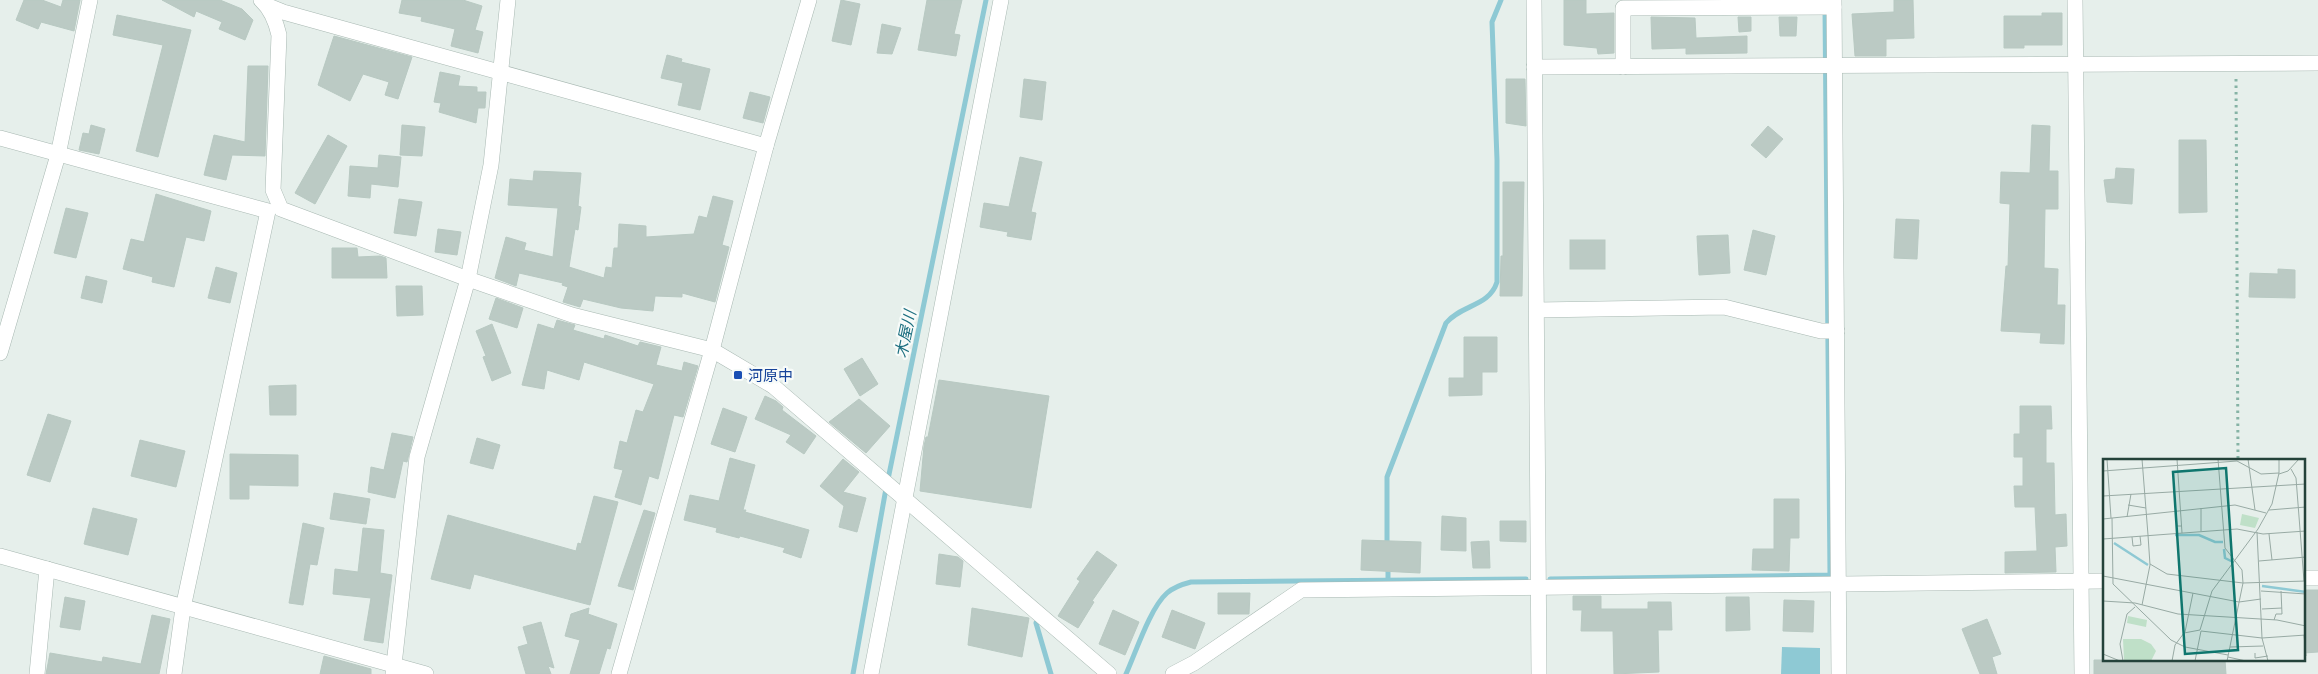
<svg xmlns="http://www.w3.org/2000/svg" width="2318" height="674" font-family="'PT Sans','Noto Sans JP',sans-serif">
	<rect width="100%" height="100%" fill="#e6efeb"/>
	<path fill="#8ec9d4" d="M1782 647 1820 648V674H1781Z"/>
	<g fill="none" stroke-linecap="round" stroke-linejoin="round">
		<g stroke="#8ec9d4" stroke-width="5">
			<path d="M1387 547V477L1446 323C1462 304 1489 307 1497 282V160L1492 22 1501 0"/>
			<path d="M1388 566V580"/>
			<path d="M1550 579 1830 575 1825 8"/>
			<path d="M1036 623 1051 674"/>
			<path d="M853 674 885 494 986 0"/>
			<path d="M1126 674C1136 652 1150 608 1167 593 1174 587 1183 584 1191 582L1526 579"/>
		</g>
	</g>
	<g fill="#bbcac4" stroke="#b8c9c2">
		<path d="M24 0H42L61 7 63 0H80L74 31 41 22 38 29 16 20Z"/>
		<path d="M162 0H220L242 9 253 20 245 40 219 29 222 22 196 11 194 17Z"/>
		<path d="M402 0H463L482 6 475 30 483 32 478 53 451 46 455 29 421 21 422 17 399 13Z"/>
		<path d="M841 0 860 4 851 45 832 41Z"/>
		<path d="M927 0H962L954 34 960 35 956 56 918 50Z"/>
		<path d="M1564 0H1586V14L1614 13V53L1598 54 1597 48 1564 45Z"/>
		<path d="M1894 0H1913L1914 38 1886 39V56H1855L1852 14 1894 12Z"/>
		<path d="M2042 13H2062V45H2024V48H2004V16H2042Z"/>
		<path d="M117 15 191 30 158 157 136 151 163 45 113 35Z"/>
		<path d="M1651 17 1695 18 1696 38 1747 36V53L1686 54V48L1652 49Z"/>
		<path d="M1738 17H1751V31L1739 32Z"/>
		<path d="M1779 17H1797L1796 36H1780Z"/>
		<path d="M882 24 901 28 892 54 877 53Z"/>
		<path d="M334 36 412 57 398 99 385 95 389 82 363 74 350 101 318 85Z"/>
		<path d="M667 55 682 59 681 62 710 69 700 110 678 105 683 83 661 78Z"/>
		<path d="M248 66H268L265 156 232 155 226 180 204 175 214 135 245 142Z"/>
		<path d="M440 72 460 76 458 86 477 87V92H486L485 108H478L476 123 439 112 441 103 434 102Z"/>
		<path d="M1024 79 1046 82 1042 120 1020 117Z"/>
		<path d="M1506 79H1525L1526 126 1506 123Z"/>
		<path d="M750 92 770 97 763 123 743 118Z"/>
		<path d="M91 125 105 129 99 154 79 150 83 133 89 134Z"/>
		<path d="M402 125 425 127 422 156 400 155Z"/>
		<path d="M2032 125 2050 126 2049 171H2058V209H2045L2044 268 2058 269 2057 305H2065L2064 344 2040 343 2041 333 2001 331 2006 266H2008L2010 204 2000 203 2001 172 2030 173Z"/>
		<path d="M1768 126 1783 139 1766 158 1751 145Z"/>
		<path d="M328 135 347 146 315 204 295 193Z"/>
		<path d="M2179 140H2206L2207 212 2179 213Z"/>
		<path d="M379 155 401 157 398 187 371 184 370 198 348 196 350 166 378 168Z"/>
		<path d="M1020 157 1042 162 1031 212 1036 213 1031 240 1007 236 1008 232 980 227 984 203 1009 207Z"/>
		<path d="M2116 168 2134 169 2132 204 2107 202 2104 180 2115 179Z"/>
		<path d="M534 171 581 173 578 206 581 207 578 230 575 229 569 267 604 278 606 267 612 268 614 248H618L619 224 646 226V237L694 234 699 216 707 218 713 196 733 201 722 245 729 247 715 302 682 293V297L655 296 653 311 621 308 583 299 580 307 563 302 568 287 562 285 563 283 519 273 516 286 495 278 506 237 526 243 524 250 553 257 558 208 508 205 510 179 533 181Z"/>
		<path d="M1503 182H1524L1522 296H1500L1501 256H1503Z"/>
		<path d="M156 194 211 211 204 241 186 237 174 287 152 282 153 277 123 269 131 239 144 242Z"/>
		<path d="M399 199 422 202 416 236 394 233Z"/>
		<path d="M66 208 88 213 76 258 54 253Z"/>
		<path d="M1896 219 1919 220 1917 259 1894 258Z"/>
		<path d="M438 229 461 232 457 255 435 252Z"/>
		<path d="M1753 230 1775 236 1766 275 1744 270Z"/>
		<path d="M1728 235 1730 273 1699 275 1697 236Z"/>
		<rect x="1570" y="240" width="35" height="29"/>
		<path d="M332 248H357L358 257 380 256 386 258 387 278H332Z"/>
		<path d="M216 267 237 273 230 303 208 298Z"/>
		<path d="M2278 269 2295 270V298L2249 297 2250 273 2278 274Z"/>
		<path d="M86 276 107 281 102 303 81 298Z"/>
		<path d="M396 286H422L423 315 397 316Z"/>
		<path d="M496 298 523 308 517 328 489 319Z"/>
		<path d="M557 320 575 325 573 330 604 339 605 335 638 346 640 342 661 347 656 365 682 371 684 362 698 366 683 417 674 415 658 479 649 476 641 505 615 497 623 470 614 468 620 441 627 443 636 410 643 412 654 384 584 362 579 380 547 370 544 389 522 385 538 324 554 329Z"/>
		<path d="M492 324 511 373 492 381 483 357 486 356 476 331Z"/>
		<path d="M1464 337H1497V372H1482V395L1449 396V378H1464Z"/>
		<path d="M862 358 878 384 860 396 844 369Z"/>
		<path d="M939 380 1049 396 1031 508 920 491 924 446 926 437H928Z"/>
		<path d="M296 385V415H270L269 386Z"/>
		<path d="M765 396 776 401 783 407 782 410 816 436 804 454 786 442 791 435 755 419Z"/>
		<path d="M859 399 890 426 866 453 829 422Z"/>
		<path d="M2020 406H2051L2052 429H2046V463H2054L2055 515 2066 514 2067 546 2055 547 2056 572 2005 573V552L2037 551 2035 507H2015L2014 486H2023V457H2014V434H2020Z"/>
		<path d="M723 408 747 417 735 452 711 444Z"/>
		<path d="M48 414 71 421 50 482 27 475Z"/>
		<path d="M392 433 413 437 407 462 403 461 395 498 368 492 371 467 384 470Z"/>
		<path d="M477 438 500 445 493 469 470 463Z"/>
		<path d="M140 440 185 451 176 487 131 476Z"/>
		<path d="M230 454 298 455V486L249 485V499H230Z"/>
		<path d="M730 458 755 465 743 510H746L745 512 809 530 801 558 783 552 785 548 740 536 739 538 716 532 717 528 684 520 690 495 719 501Z"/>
		<path d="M843 459 859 472 843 492 866 498 857 532 839 527 844 506 820 486Z"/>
		<path d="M334 493 370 499 366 524 330 519Z"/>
		<path d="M594 496 618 502 590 605 474 574 470 589 431 579 448 515 576 551 578 543 581 544Z"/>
		<path d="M1774 499H1799V538H1790L1789 571 1752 570 1753 549H1774Z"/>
		<path d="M93 508 137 519 128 555 84 544Z"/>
		<path d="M644 510 655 513 633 590 618 586Z"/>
		<path d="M1442 516 1466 518V551L1441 550Z"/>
		<path d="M1500 521H1526V542L1500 541Z"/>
		<path d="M303 523 324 528 317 565 310 564 303 605 289 603Z"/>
		<path d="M363 528 384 530 380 573 392 575 383 643 364 640 371 598 333 594 335 569 358 572Z"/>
		<path d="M1362 540 1421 542 1420 573 1361 570Z"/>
		<path d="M1489 541 1490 568H1473L1471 542Z"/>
		<path d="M1097 551 1117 565 1092 601 1094 602 1078 628 1058 616 1080 581 1077 579Z"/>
		<path d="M939 554 958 557 963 561 960 587 936 584Z"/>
		<path d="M2304 590H2318V652L2304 653Z"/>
		<path d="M1218 593H1250L1249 614H1218Z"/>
		<path d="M1573 596H1601V609H1648V602H1671L1672 630H1658L1659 672 1614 674 1613 631H1581L1582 610H1573Z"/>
		<path d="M65 597 85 601 80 630 60 627Z"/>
		<path d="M1726 597H1749L1750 630 1726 631Z"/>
		<path d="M1784 600 1814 601 1813 632 1783 631Z"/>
		<path d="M589 608 588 614 617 624 610 649 607 648 599 674H570L580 640 565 636 571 614Z"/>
		<path d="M972 608 1029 618 1022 657 968 645Z"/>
		<path d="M1113 610 1139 622 1125 655 1099 644Z"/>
		<path d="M1172 610 1205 623 1195 649 1162 637Z"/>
		<path d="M152 615 170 619 159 674H46L50 653 102 662 103 657 141 664Z"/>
		<path d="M1987 619 2001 654 1992 657 1997 674H1980L1962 629Z"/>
		<path d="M541 622 554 668 548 666 551 674H526L518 647 528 644 523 627Z"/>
		<path d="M324 656 371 669V674H320Z"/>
		<path d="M2094 660H2225L2226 674H2094Z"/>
	</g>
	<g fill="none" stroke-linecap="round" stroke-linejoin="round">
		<g stroke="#a8b8b2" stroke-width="16">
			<g id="minor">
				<path d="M261 0C271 9 276 22 279 35L273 190 281 209 468 279 572 315 712 350 773 386 1109 674"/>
				<path d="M1534 0 1539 674"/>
				<path d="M1834 0 1839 674"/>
				<path d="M2075 0 2082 674"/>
				<path d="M266 5 283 12 766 146"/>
				<path d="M1534 67 2318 63"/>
				<path d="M1623 67V8L1834 7"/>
				<path d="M0 138 268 211 183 608 174 674"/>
				<path d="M1537 310 1724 307 1821 331H1837"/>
				<path d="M0 353 58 155 90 0"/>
				<path d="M0 556 426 674"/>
				<path d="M2304 578H2318"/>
				<path d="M37 674 47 569"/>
				<path d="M393 674 417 457 468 279 491 165 508 0"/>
				<path d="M619 674 712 350 766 146 809 0"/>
				<path d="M871 674 1001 0"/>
				<path d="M1173 674 1194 663 1301 590 2104 581"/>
			</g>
		</g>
		<path stroke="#86b3a5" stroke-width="3" stroke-dasharray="2.5 4" stroke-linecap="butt" d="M2236 79 2238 460"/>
		<use href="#minor" stroke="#fff" stroke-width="15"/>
	</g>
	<rect fill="#1a4fb4" stroke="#f7fbf9" stroke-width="2" x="733" y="370" width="10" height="10" rx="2.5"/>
	<g text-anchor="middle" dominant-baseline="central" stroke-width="4.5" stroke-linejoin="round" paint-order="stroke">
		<g font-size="15" fill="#164399" stroke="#f7fbf9" text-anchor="start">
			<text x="748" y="375">河原中</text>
		</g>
		<g font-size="16" font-style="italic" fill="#1c6f80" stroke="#f7fbf9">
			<text transform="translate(905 334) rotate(-78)">木屋川</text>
		</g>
	</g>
	<g transform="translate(2103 459)">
		<rect width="202" height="202" fill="#e6efeb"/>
		<path d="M139 55 156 59 152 69 137 66ZM25 157 44 161 43 168 24 164ZM20 180H38L48 185 53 192 48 202 21 201Z" fill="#bfe0c8"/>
		<path fill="none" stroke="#8ec9d4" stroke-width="2.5" d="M72 76H96L112 83H120M11 84 45 106M121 90 122 99 130 103M159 127 203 133"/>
		<path fill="none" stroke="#98aaa4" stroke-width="1" d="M4 0 8 59M39 0 45 76M74 0 79 74M115 0 122 89 139 111 140 124 124 202M145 0 152 51M165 0H183M188 10 193 19 201 122M0 12 134 2 158 15 176 14M176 15 185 12 196 0M0 37 203 25M25 46 43 49M73 51 74 67H79M166 51 203 48M24 58 28 35M9 59 10 125 68 181 82 188 125 196M0 60 132 46 163 54M98 72V49M154 73 159 179 165 202M166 75 169 101M29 78 30 87 38 86 37 77M0 80 134 70 160 75 203 72M156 102 203 98M47 105 64 115 140 124 203 122M0 117 136 143 158 140M158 132 203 135M0 142 32 144 75 155 174 161 203 167M39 146 47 106 45 76M159 150 179 149M171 161 173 155H179L178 132M82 173 90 134M201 176 203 197M127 188 160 187M152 194V199L165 197M0 195 17 202M125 198 143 202M20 202 17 185 24 155 32 148M69 202 72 186 81 174 97 171 109 132 155 70 169 45 176 14V0M92 202 98 172 159 179 203 176"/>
		<path fill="#0f766e" fill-opacity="0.15" stroke="#0f766e" stroke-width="2.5" d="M123 9 135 191 82 195 70 13Z"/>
		<rect width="202" height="202" fill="none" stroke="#24423a" stroke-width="2.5"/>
	</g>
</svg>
